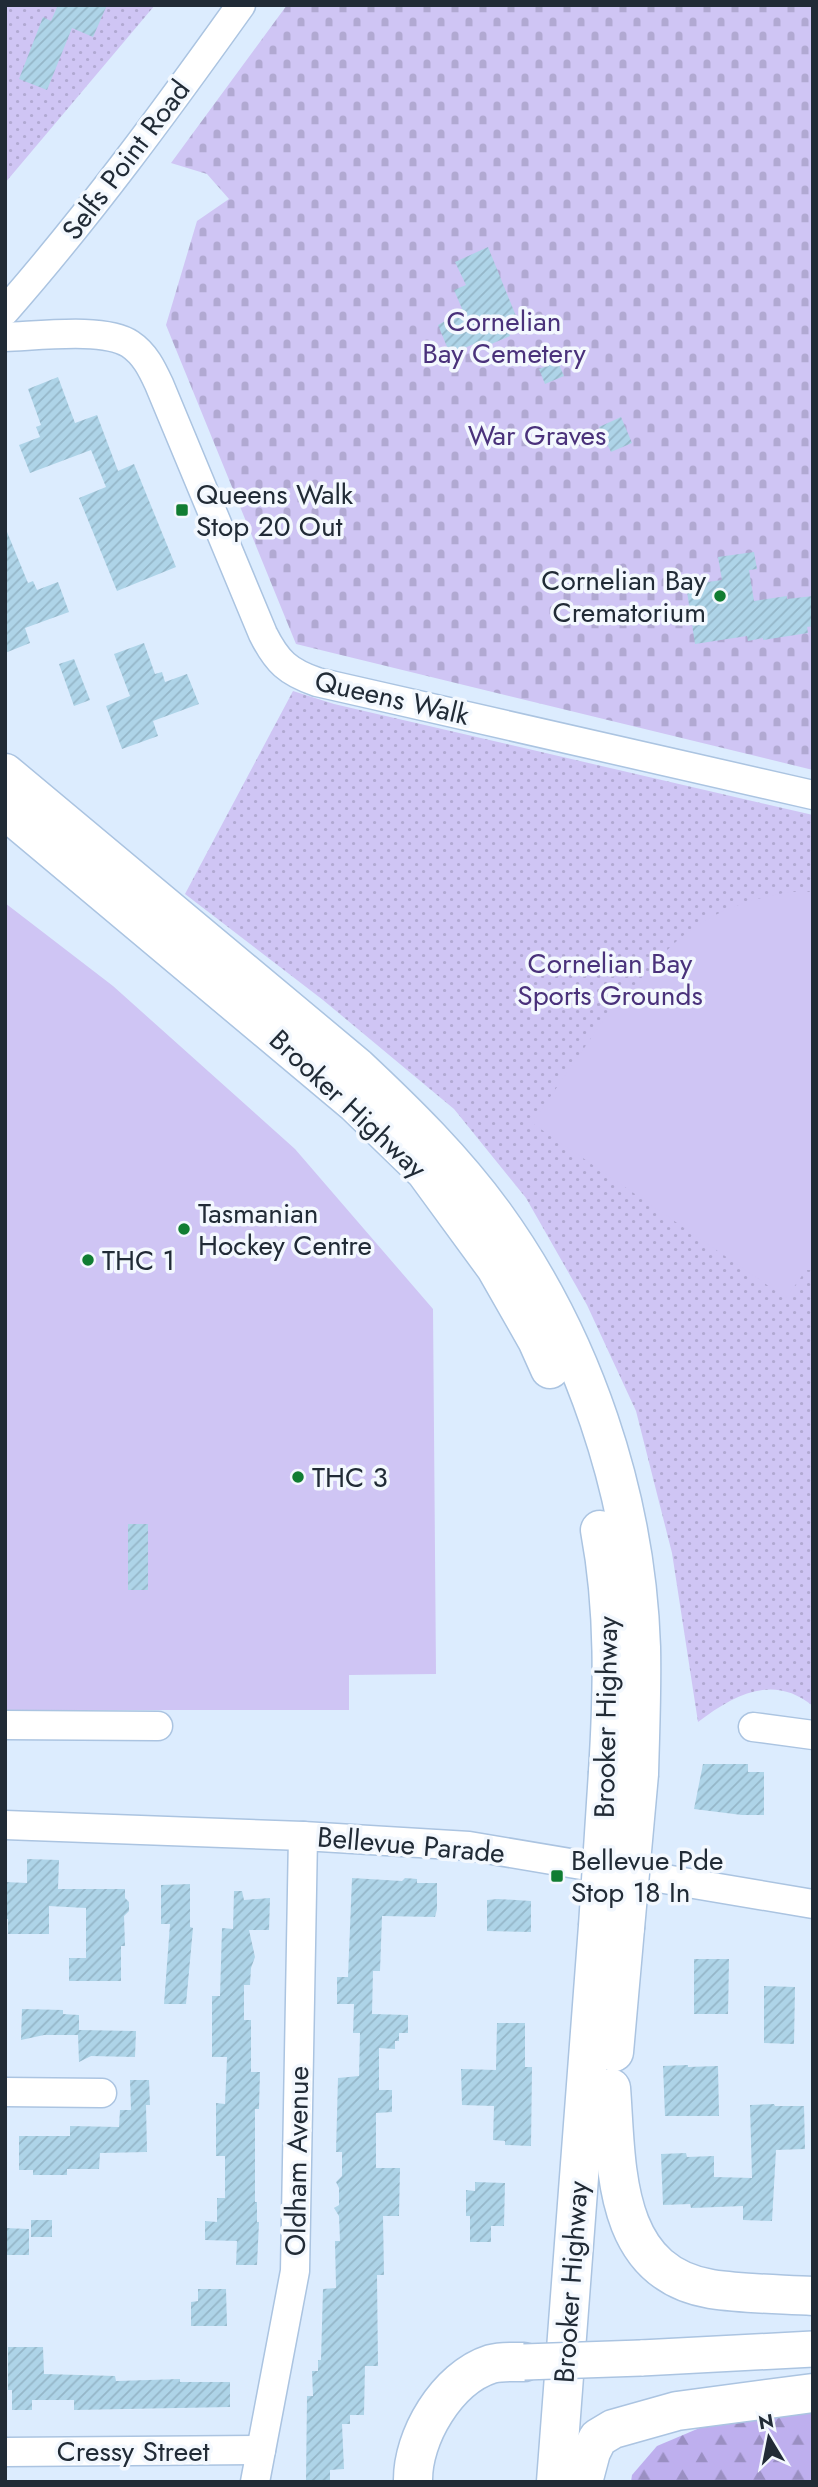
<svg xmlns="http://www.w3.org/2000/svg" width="818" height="2487" font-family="Jost,sans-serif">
	<defs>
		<pattern id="green-dots" width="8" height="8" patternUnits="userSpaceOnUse" patternTransform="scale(1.75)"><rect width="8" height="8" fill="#cfc5f4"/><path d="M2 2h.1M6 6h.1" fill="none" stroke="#b1a9d2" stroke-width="1.8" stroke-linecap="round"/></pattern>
		<pattern id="forest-firs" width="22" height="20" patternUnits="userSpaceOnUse" patternTransform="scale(1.75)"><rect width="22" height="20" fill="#beafee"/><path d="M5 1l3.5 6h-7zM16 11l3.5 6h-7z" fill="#9a8fc2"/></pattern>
		<pattern id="cemetery-stones" width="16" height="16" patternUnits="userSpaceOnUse" patternTransform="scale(1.75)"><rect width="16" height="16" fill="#cfc5f4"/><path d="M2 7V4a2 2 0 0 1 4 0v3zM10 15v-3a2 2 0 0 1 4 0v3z" fill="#b1a9d2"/></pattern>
		<pattern id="building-hatch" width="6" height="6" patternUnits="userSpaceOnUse" patternTransform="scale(1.75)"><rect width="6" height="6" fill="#aed4e8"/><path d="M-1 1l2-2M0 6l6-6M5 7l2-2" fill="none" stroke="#95b6c8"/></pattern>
	</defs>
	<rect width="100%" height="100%" fill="#dcecfe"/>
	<g fill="url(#green-dots)">
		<path d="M5 5H155L5 183Z"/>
		<path d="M293 691 334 704 813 815V1706C773 1673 734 1695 698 1722L672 1553 636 1411 587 1305 526 1198 454 1109 323 1000 185 894Z"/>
	</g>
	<path fill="url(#forest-firs)" d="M813 2410V2482H631L632 2475 657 2446 709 2424Z"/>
	<path fill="url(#cemetery-stones)" d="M287 5H813V770L296 644 166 325 197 221 229 199 207 174 171 163Z"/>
	<g fill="#cfc5f4">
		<path d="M791 892H813V1270H806L786 1298 532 1123 621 995 632 1002C662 936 721 902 791 892Z"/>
		<path d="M5 903 113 986 295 1149 433 1309 436 1674 349 1675V1710H5Z"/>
	</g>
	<g fill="url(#building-hatch)">
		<path d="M58 5H107L93 37 72 28 47 90 19 79 43 17 51 21Z"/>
		<path d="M488 247 516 316 504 321 510 336 477 350 474 344 450 354 438 325 463 311 454 290 466 285 455 262Z"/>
		<path d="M558 362 564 376 545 384 539 369Z"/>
		<path d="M58 377 75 423 97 415 118 471 134 464 176 567 117 591 79 498 106 487 91 450 30 473 19 445 40 437 36 427 41 425 28 389Z"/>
		<path d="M621 417 632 443 611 452 599 427Z"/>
		<path d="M5 527 28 583 33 581 37 590 58 582 69 612 25 628 30 643 5 653Z"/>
		<path d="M754 552 757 569 749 570 754 601 787 596V599L813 596V626L807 627 808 633 763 640V638L748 641 747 636 695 644 686 585 722 580 718 557Z"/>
		<path d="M144 643 155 674 162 672 165 682 187 674 199 704 153 721 158 736 122 749 106 706 130 696 114 654Z"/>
		<path d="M74 659 90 700 74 706 59 664Z"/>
		<rect x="128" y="1524" width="20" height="66"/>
		<path d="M703 1764H748V1772H764V1815H742L694 1809Z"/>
		<path d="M27 1859 59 1860 58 1889H125V1898L129 1902V1911L124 1916 125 1946H121V1981H69V1958H86V1908L49 1906V1934H8V1919H5V1882L27 1883Z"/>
		<path d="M352 1878 402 1881 405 1878 417 1879V1883H437V1909L435 1917 382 1916 380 1971H373L372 2014 408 2015V2033H399V2041H395V2049L379 2048V2090H392V2112L376 2113V2168H400L399 2216H383L384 2275H377L378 2366H365L364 2415H350V2424H342L344 2469 330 2470V2482H306L307 2396H313L312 2371H318V2360H321L323 2289 336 2288 335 2241H340L339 2216 334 2208 339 2205V2188L336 2182 342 2176V2152H336L338 2078 359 2076 360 2033H353L354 2004H337V1977H348Z"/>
		<path d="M190 1884V1927L193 1928 186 2004H164L170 1924H161V1885Z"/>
		<path d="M234 1891H242L244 1900 270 1898 269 1930H249L255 1957 251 1968 250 1985H244V2020H251V2072H260L259 2109H255V2202H257V2222H259L257 2265H236L237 2241 205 2240V2221L217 2222V2198H225V2156H216V2103L225 2104 227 2057H212V1996H220L222 1928 233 1929Z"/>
		<path d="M498 1899 531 1901V1932L487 1931V1900Z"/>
		<path d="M694 1959H729L728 2014H694Z"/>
		<path d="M764 1986 795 1987 794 2044 764 2043Z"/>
		<path d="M22 2009 63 2010V2014L79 2015V2030L136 2031 135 2057 91 2056 79 2062 78 2035H44L21 2040Z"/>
		<path d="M497 2023H525V2067H532L531 2146 505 2145V2141L493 2140 494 2106 462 2105 461 2069 496 2070Z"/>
		<path d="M688 2065V2067L718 2066 719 2116H665L663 2066Z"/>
		<path d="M130 2080H149L150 2105H146L147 2152 100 2153 99 2169H67V2175H33V2170H19V2136H70V2126L119 2127 120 2110H131Z"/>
		<path d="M774 2104 775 2106H804L805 2149 776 2150 772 2221 743 2220V2206L691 2208 690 2204 663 2205 661 2154 686 2153 687 2157 714 2156V2177L752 2178 750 2105Z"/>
		<path d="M475 2182 505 2183 504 2226H491V2242H470V2216H466V2190L475 2191Z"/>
		<rect x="31" y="2220" width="21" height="17"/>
		<path d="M5 2228 29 2229V2255H5Z"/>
		<path d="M198 2289H226L227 2326H191V2302L198 2301Z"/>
		<path d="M8 2347H43L44 2374 115 2376 116 2381 180 2379V2382H230V2407L74 2410V2400H32V2410H12V2390H8Z"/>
	</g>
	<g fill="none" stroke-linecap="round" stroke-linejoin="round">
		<g stroke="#abc4e1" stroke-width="31">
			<g id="minor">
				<path d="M5 311C90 214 166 110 241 5"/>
				<path d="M5 337C37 336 105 327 130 344 145 354 152 369 159 384L263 634C277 662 288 672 317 682L813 795"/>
				<path d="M5 1725 158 1726"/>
				<path d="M753 1727 813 1735"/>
				<path d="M5 1825 303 1836 469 1846 813 1904"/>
				<path d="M5 2092 102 2093"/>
				<path d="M5 2452 261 2450"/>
				<path d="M255 2482 295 2271 303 1836"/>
			</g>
		</g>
		<g stroke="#abc4e1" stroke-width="38">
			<path id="major" d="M641 2358 813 2349"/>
		</g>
		<g stroke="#abc4e1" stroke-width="41">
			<g id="highway">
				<path d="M5 773 357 1067C406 1113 454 1160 494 1215 583 1338 636 1495 641 1647 642 1689 640 1732 639 1774"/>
				<path d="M5 810 356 1104 425 1171 496 1268 537 1340 550 1369"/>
				<path d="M600 1530C615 1610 613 1691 608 1772"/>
				<path d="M614 2052 625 1928"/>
				<path d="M611 2088C617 2165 611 2272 711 2289 744 2294 779 2294 813 2296"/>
				<path d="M413 2482C412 2437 447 2378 491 2364 502 2361 513 2362 524 2362"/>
				<path d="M556 2482 598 1926"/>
				<path d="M583 2482 591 2452 598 2438 613 2429 677 2411 813 2393"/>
			</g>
		</g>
		<use href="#minor" stroke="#fff" stroke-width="28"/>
		<use href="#major" stroke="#fff" stroke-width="35"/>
		<use href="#highway" stroke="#fff" stroke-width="38"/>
		<g stroke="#abc4e1" stroke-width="38" stroke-linecap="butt">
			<path id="major-bridge" d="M524 2362 641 2358"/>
		</g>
		<g stroke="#abc4e1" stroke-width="41" stroke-linecap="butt">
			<g id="highway-bridge">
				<path d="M598 1926 608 1772"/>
				<path d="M625 1928 639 1774"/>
			</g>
		</g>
		<use href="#major-bridge" stroke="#fff" stroke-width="35"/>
		<use href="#highway-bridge" stroke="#fff" stroke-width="38"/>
	</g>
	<g fill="#117d32" stroke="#f3f8fe" stroke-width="2.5">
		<rect x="175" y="503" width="14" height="14" rx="3.5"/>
		<circle cx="720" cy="596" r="7"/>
		<circle cx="184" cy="1229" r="7"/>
		<circle cx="88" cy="1260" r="7"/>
		<circle cx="298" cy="1477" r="7"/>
		<rect x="550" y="1869" width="14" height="14" rx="3.5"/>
	</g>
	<g text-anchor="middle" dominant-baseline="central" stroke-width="7" stroke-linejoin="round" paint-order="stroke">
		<g font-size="28" fill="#212b36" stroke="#f3f8fe">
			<text transform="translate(126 160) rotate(-53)">Selfs Point Road</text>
			<text transform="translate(392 698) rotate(13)">Queens Walk</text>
			<text transform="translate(348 1104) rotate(43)">Brooker Highway</text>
			<text transform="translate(606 1717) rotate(-89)">Brooker Highway</text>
			<text transform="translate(411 1845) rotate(5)">Bellevue Parade</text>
			<text transform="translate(297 2161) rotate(-89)">Oldham Avenue</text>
			<text transform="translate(571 2282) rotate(-86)">Brooker Highway</text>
			<text x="133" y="2451">Cressy Street</text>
		</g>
		<g font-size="28" fill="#4a327b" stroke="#f3f8fe">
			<text x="504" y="321">Cornelian<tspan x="504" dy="32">Bay Cemetery</tspan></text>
			<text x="537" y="435">War Graves</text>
			<text x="610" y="963">Cornelian Bay<tspan x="610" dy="32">Sports Grounds</tspan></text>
		</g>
		<g font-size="28" fill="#212b36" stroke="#f3f8fe" text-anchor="start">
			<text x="196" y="494">Queens Walk<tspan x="196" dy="32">Stop 20 Out</tspan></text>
			<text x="706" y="580" text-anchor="end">Cornelian Bay<tspan x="706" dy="32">Crematorium</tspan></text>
			<text x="198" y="1213">Tasmanian<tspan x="198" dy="32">Hockey Centre</tspan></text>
			<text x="102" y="1260">THC 1</text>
			<text x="312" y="1477">THC 3</text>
			<text x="571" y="1860">Bellevue Pde<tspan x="571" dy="32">Stop 18 In</tspan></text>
		</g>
	</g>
	<rect width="818" height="2487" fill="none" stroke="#212b36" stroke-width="14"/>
	<g transform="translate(769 2438) rotate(350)" stroke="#f3f8fe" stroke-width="5" paint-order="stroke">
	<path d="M0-5L12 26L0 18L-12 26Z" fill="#212b36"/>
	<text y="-10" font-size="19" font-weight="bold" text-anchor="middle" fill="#212b36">N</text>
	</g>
</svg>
